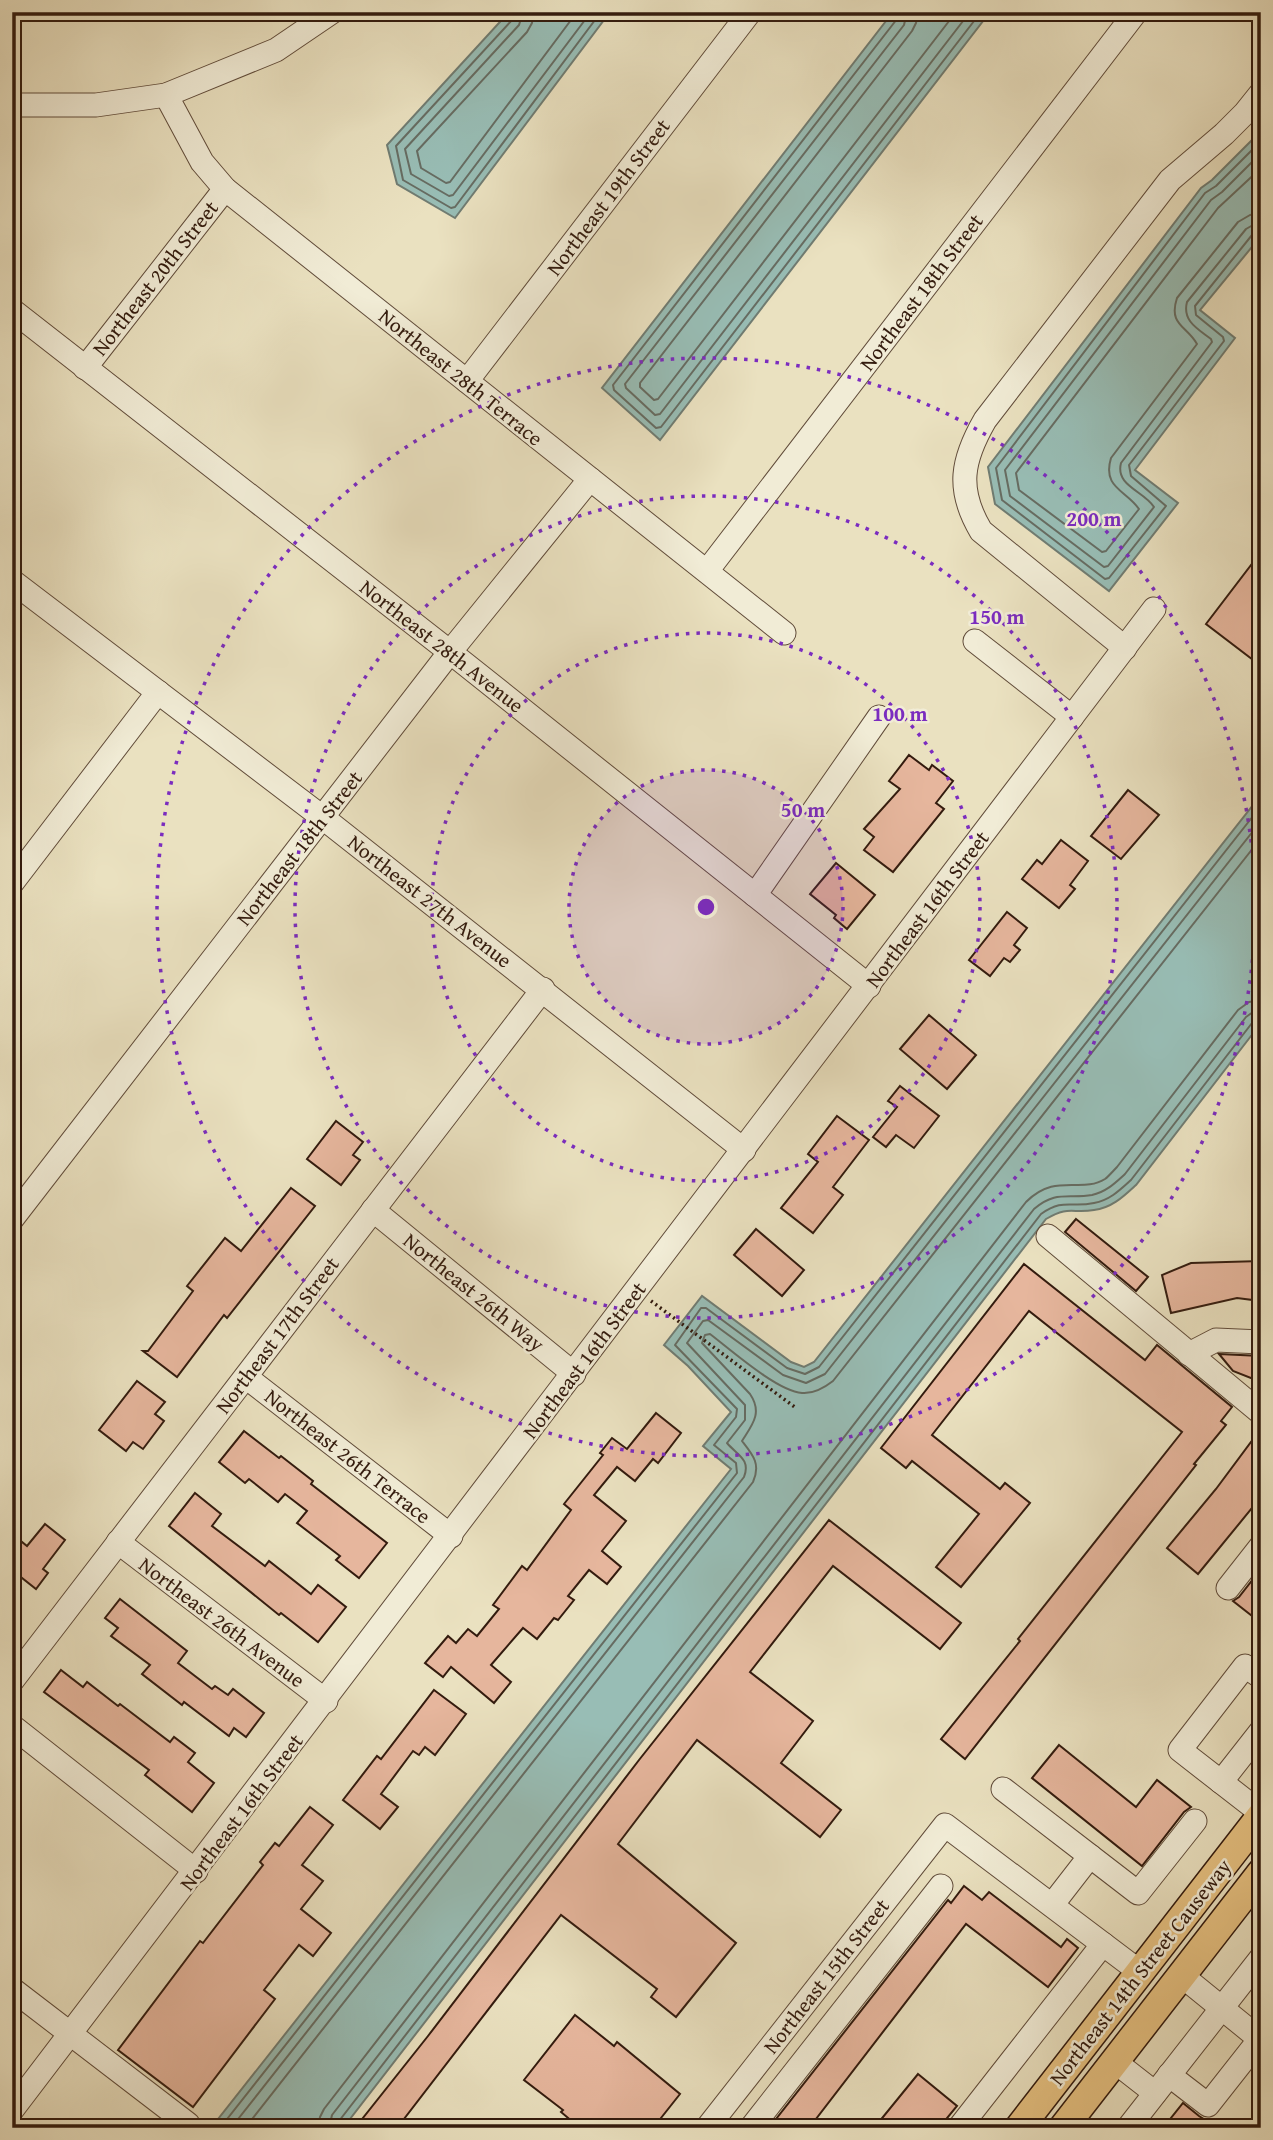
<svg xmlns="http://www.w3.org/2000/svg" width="1273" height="2140" font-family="'Gentium Book Plus',serif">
	<rect width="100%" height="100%" fill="#eae1c0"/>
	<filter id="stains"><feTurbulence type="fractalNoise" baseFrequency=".00286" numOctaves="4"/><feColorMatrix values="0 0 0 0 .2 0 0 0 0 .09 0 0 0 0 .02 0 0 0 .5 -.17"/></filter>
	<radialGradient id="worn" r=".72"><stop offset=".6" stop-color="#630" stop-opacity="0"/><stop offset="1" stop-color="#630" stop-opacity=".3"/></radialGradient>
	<g fill="#98bdb5" stroke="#707c72" stroke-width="2">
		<path d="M509 12H610L455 218 397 184 387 145Z"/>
		<path d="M893 12H990L660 440 602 388Z"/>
		<path d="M1261 131V236L1200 310 1235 338 1135 470 1178 503 1109 591 995 504 988 467 1201 188 1212 180Z"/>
		<path d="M1261 795V1023L1136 1185C1124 1196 1112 1208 1094 1210 1072 1214 1070 1205 1046 1219L343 2128H211L731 1469 703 1446 731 1412 688 1366 664 1345 702 1296 791 1362 804 1367 814 1362Z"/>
	</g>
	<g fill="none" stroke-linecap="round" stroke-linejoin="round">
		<g stroke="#666c62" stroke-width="2">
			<path d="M514 12 512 20 396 146 403 180 451 208 455 207 601 12"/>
			<path d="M523 12 519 25 405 149 411 174 449 196 453 195 591 12"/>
			<path d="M533 12 532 23 527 32 417 151 421 168 446 183 450 182 577 12"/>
			<path d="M898 12 897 19 613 385 614 390 656 428 661 427 981 12"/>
			<path d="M907 12 904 25 625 384 626 388 655 415 660 414 970 12"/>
			<path d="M918 12 916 23 912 31 640 383V387L654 400 658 399 956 12"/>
			<path d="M1261 141 1216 186 1205 193 996 468 1002 500 1105 579 1109 578 1166 506 1131 476 1129 465 1224 341 1223 337 1196 315 1195 306 1252 235 1261 232"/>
			<path d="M1261 153 1222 192 1211 200 1005 470 1010 496 1104 567 1108 566 1154 507C1144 491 1115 486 1121 463L1212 342 1211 339C1198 329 1182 321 1187 302L1246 229 1253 225 1261 224"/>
			<path d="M1261 168 1218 208 1016 473 1019 490 1102 552 1106 551 1139 509C1126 490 1102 488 1111 458L1197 344C1187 326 1168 325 1177 298L1238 222 1250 215 1261 213"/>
			<path d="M220 2128 737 1473 736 1463 714 1445 736 1417 737 1409 675 1345 701 1308H706L787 1368 805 1374 819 1367 1261 806"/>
			<path d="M231 2128 744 1477C751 1459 737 1455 727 1443L745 1420V1405L687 1343 703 1321 708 1320 783 1375 806 1383 825 1374 1261 821"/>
			<path d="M245 2128 753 1482C761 1464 753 1455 742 1441 752 1425 763 1413 750 1394L702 1343 705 1335 710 1334C731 1350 777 1391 802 1393 813 1394 824 1388 833 1381L1261 838"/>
			<path d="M318 2128 320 2117 324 2109 1026 1202C1056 1172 1081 1194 1105 1179 1109 1176 1113 1171 1117 1167L1238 1010 1249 1002 1261 1000"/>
			<path d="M329 2128 332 2115 1034 1209C1056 1190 1068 1199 1092 1195 1106 1192 1115 1183 1125 1174L1246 1017 1253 1012 1261 1011"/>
			<path d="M338 2128 339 2121 1041 1214C1064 1198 1070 1208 1094 1203 1110 1200 1120 1190 1131 1180L1252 1023 1261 1020"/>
		</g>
	</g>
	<g fill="#e6b69d" stroke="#331b0e" stroke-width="2">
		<path d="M1261 552V666L1206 624Z"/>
		<path d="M909 755 929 770 932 765 953 781 936 803 944 809 893 872 864 850 874 837 864 829 900 789 889 781Z"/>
		<path d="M1128 790 1159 815 1121 859 1091 836Z"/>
		<path d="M1061 840 1088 861 1070 885 1075 889 1059 908 1022 879 1037 860 1042 864Z"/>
		<path d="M836 863 875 895 847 929 834 918 836 915 810 894Z"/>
		<path d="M1007 912 1027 928 1014 945 1020 950 1010 962 1004 958 990 976 969 960Z"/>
		<path d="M929 1015 976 1055 947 1089 900 1049Z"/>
		<path d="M900 1086 939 1116 914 1148 896 1135 886 1147 873 1137 897 1107 888 1101Z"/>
		<path d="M837 1116 869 1140 833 1187 843 1195 813 1233 781 1208 818 1162 808 1154Z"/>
		<path d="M336 1121 363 1142 353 1155 360 1160 341 1185 307 1159Z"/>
		<path d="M291 1188 315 1206 227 1318 224 1315 177 1377 143 1351H148L193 1291 187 1286 225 1238 241 1251Z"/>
		<path d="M1076 1219 1148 1277 1136 1291 1065 1232Z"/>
		<path d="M756 1229 804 1270 782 1296 734 1255Z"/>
		<path d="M1261 1261V1301L1237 1298 1171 1313 1162 1275 1191 1263Z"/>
		<path d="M1024 1264 1145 1360 1157 1345 1232 1407 1221 1421 1226 1425 1194 1464 1196 1465 965 1759 941 1739 1020 1641 1018 1639 1182 1432 1029 1311 932 1435 1000 1489 1005 1483 1030 1503 961 1587 936 1567 979 1514 912 1461 906 1468 881 1448Z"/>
		<path d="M1219 1354 1261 1356V1382L1233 1371Z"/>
		<path d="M137 1381 165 1402 155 1414 164 1421 143 1449 133 1442 126 1451 99 1430Z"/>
		<path d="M656 1413 681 1433 658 1463 653 1459 635 1481 617 1467 594 1495 626 1521 602 1551 621 1567 607 1584 589 1570 568 1596 574 1600 558 1620 554 1618 537 1639 523 1628 491 1665 511 1682 494 1703 451 1667 443 1677 425 1663 448 1636 456 1643 468 1629 477 1636 499 1609 493 1605 522 1566 527 1570 571 1510 564 1504 603 1455 600 1453 612 1438 627 1449Z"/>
		<path d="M244 1431 279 1458 281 1456 313 1481 311 1484 387 1543 359 1578 336 1560 340 1556 297 1523 307 1511 285 1494 278 1502 249 1479 245 1483 219 1462Z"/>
		<path d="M1251 1442 1261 1450V1497L1198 1574 1167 1548 1216 1489Z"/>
		<path d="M195 1493 221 1514 212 1526 265 1566 269 1561 311 1594 318 1585 346 1607 318 1642 281 1613 279 1615 169 1526Z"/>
		<path d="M829 1520 961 1623 940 1649 833 1566 750 1672 813 1721 781 1763 841 1810 820 1837 697 1740 618 1844 736 1943 676 2017 651 1997 657 1989 561 1915 397 2128H355L428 2036 639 1760Z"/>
		<path d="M45 1524 65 1540 43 1569 48 1573 36 1589 12 1570 20 1559 13 1553 22 1542 27 1546Z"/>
		<path d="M1261 1569V1623L1233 1601 1239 1597Z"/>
		<path d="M120 1599 187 1651 178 1663 212 1689 215 1686 228 1695 233 1689 264 1713 246 1737 234 1728 229 1736 184 1702 182 1705 142 1674 150 1665 111 1636 118 1628 105 1618Z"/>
		<path d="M61 1670 83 1687 87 1682 118 1706 120 1704 170 1742 174 1737 195 1753 188 1762 214 1783 192 1812 145 1775 149 1770 44 1692Z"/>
		<path d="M434 1690 466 1714 435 1755 425 1747 419 1755 413 1751 381 1794 398 1807 380 1829 343 1800 377 1756 381 1759Z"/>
		<path d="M1059 1745 1136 1807 1157 1780 1191 1807 1184 1812 1142 1866 1032 1778Z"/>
		<path d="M310 1807 333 1825 302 1865 323 1881 301 1909 331 1933 313 1956 299 1945 264 1990 275 1999 193 2107 118 2050 200 1941 203 1943 263 1865 260 1862 275 1843 279 1846Z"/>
		<path d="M964 1886 982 1900 989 1892 1061 1947 1067 1939 1078 1948 1048 1987 966 1924 809 2128H769L948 1900 951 1903Z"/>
		<path d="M575 2015 614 2046 617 2042 680 2094 653 2128H580L561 2112 563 2110 524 2080Z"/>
		<path d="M918 2074 957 2106 939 2128H874Z"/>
		<path d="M1183 2103 1199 2116 1218 2128H1163Z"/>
	</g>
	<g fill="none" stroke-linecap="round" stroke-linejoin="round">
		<g stroke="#614c3a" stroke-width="25">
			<g id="minor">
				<path d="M166 95 202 162 225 189 784 633"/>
				<path d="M12 105H96L166 95 276 50 332 12"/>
				<path d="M12 310 450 652 869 986"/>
				<path d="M85 368 225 189"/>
				<path d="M467 381 750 12"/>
				<path d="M707 571 1136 12"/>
				<path d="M12 581 322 817 744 1150"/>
				<path d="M975 641 1072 717"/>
				<path d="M1125 648 981 531C956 489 962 460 985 420L1170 180 1224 134 1245 113 1261 93"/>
				<path d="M12 883 158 692"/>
				<path d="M755 895 879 717"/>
				<path d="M373 1210 574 1374"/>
				<path d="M12 1219 450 652 590 479"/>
				<path d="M1048 1236 1261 1413"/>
				<path d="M1189 1354 1216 1340 1261 1342"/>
				<path d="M246 1377 451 1536"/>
				<path d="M118 1542 326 1701"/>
				<path d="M1228 1588 1261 1546"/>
				<path d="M1261 1677 1245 1666 1180 1750 1261 1813"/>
				<path d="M12 1681 543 989"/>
				<path d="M12 1726 196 1871"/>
				<path d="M1221 1782 1261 1731"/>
				<path d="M1003 1789 1090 1856 1052 1905"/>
				<path d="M1090 1856 1138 1893 1195 1821"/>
				<path d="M1181 1975 1261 2040"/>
				<path d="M12 1989 188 2124"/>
				<path d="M1114 2061 1155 2093"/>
				<path d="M1169 2075 1208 2105 1260 2039"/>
				<path d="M12 2110 1154 609"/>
				<path d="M707 2128 945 1825 1140 1972"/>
				<path d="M751 2128 941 1886"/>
				<path d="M959 2128 1103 1944"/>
				<path d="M1128 2128 1261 1958"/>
			</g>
		</g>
		<g stroke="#331b0e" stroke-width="31">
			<g id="major">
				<path d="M1019 2128 1261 1816"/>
				<path d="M1063 2128 1261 1873"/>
			</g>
		</g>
		<path stroke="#331b0e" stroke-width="3.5" stroke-dasharray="2 3.5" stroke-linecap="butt" d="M651 1301 796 1408"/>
		<use href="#minor" stroke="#f1ecd6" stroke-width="23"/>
		<use href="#major" stroke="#e5c080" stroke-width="28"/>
	</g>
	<circle cx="706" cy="907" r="137" fill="#7b2cbf" fill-opacity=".12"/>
	<g fill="none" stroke="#7b2cbf" stroke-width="3.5" stroke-dasharray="3.5 7">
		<circle cx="706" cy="907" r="137"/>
		<circle cx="706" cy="907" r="274"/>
		<circle cx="706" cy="907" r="411"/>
		<circle cx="706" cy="907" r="549"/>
	</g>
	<g text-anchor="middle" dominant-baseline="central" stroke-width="5" stroke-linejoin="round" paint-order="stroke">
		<g font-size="21" fill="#331b0e" stroke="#f1ecd6">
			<text transform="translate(608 197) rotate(-53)">Northeast 19th Street</text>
			<text transform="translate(155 278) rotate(-52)">Northeast 20th Street</text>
			<text transform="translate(921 292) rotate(-53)">Northeast 18th Street</text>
			<text transform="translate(461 377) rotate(39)">Northeast 28th Terrace</text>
			<text transform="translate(442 646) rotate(38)">Northeast 28th Avenue</text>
			<text transform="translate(299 848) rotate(-52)">Northeast 18th Street</text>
			<text transform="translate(430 901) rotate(38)">Northeast 27th Avenue</text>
			<text transform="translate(927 909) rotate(-53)">Northeast 16th Street</text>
			<text transform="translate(474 1292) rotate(39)">Northeast 26th Way</text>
			<text transform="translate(277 1335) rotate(-53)">Northeast 17th Street</text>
			<text transform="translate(584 1360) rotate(-53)">Northeast 16th Street</text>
			<text transform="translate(348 1456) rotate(38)">Northeast 26th Terrace</text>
			<text transform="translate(222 1622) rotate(37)">Northeast 26th Avenue</text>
			<text transform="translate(241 1812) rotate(-53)">Northeast 16th Street</text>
			<text transform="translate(1140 1972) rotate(-52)">Northeast 14th Street Causeway</text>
			<text transform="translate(826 1976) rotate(-52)">Northeast 15th Street</text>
		</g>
	</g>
	<circle cx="706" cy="907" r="10" fill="#7b2cbf" stroke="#f1ecd6" stroke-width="3.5"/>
	<g font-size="21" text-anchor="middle" font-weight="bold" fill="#7b2cbf" stroke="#f1ecd6" stroke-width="5" stroke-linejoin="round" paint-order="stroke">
		<text x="1094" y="526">200 m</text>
		<text x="997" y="624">150 m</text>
		<text x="900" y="721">100 m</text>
		<text x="803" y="817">50 m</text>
	</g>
	<rect width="1273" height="2140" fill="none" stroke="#eae1c0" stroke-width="42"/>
	<rect x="14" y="14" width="1245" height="2112" fill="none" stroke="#331b0e" stroke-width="3.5"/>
	<rect x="21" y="21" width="1231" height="2098" fill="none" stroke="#331b0e" stroke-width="2"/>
	<rect width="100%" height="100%" filter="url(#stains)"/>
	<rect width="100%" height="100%" fill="url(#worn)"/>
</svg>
